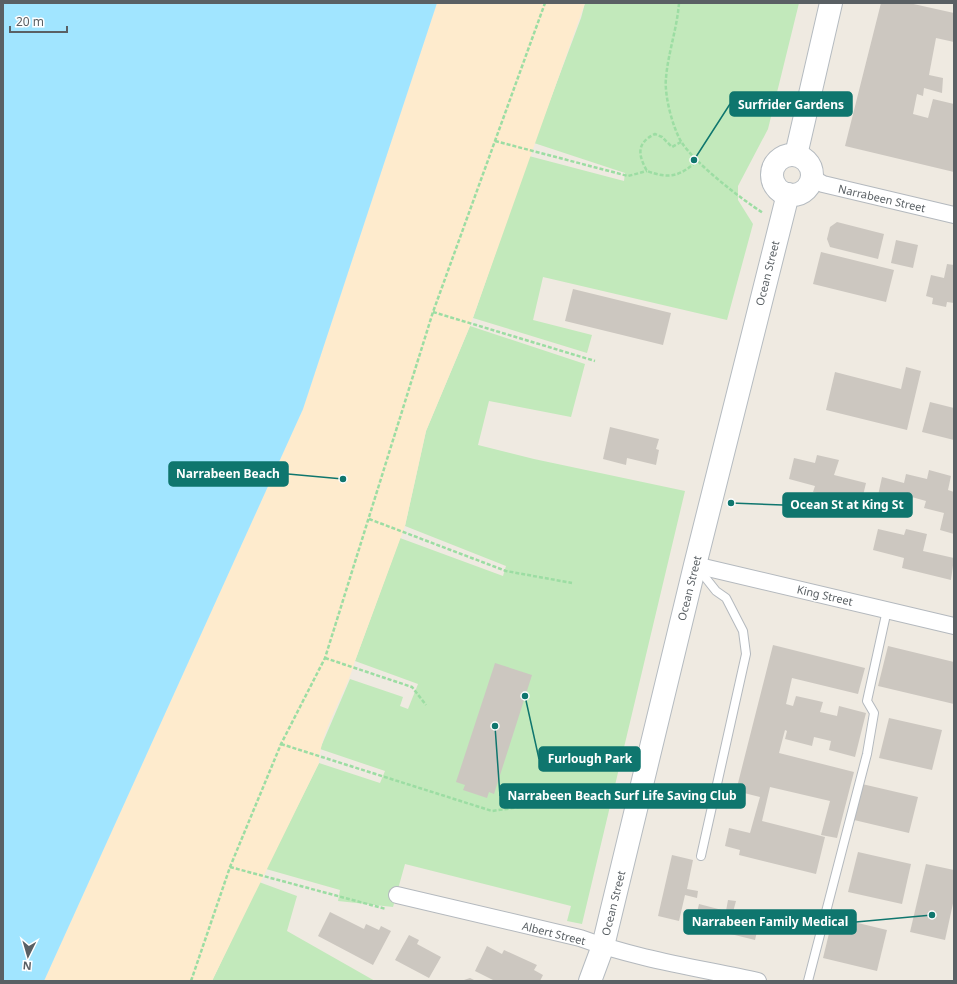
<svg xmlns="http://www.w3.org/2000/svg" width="957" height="984" font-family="'Noto Sans',sans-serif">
	<rect width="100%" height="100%" fill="#efeae1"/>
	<g fill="#c2e9bb">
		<path d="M585 3H799L768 129 738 186V200L753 224 727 320 543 277 533 320 592 335 587 353 473 318 529 156 624 181 625 173 534 143 581 18Z"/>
		<path d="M470 326 585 364 571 417 489 401 478 445 534 459 685 491 582 924 567 921 571 906 405 864 393 907 338 901 340 890 266 869 319 763 380 783 385 771 320 749 350 679 403 697 400 706 408 709 418 684 355 661 400 538 503 576 506 566 405 526 426 431Z"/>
		<path d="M259 882 297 896 287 931 375 981H212Z"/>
	</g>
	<path fill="#feebcd" d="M437 3H585L470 326 426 431 405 526 355 661C346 694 320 731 319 763L212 981H44L303 409Z"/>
	<path fill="#a1e5ff" d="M3 3H437L303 409 44 981H3Z"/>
	<g fill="#ccc7c0">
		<path d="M881 3H909L954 13V42L936 38 929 75 943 78 942 93 924 88 923 96 917 94 913 114 928 118 933 99 954 104V172L845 146Z"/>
		<path d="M837 222 884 234 878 259 830 247 827 239 830 227Z"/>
		<path d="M896 240 918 245 913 268 891 263Z"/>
		<path d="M821 252 894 270 886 302 813 284Z"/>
		<path d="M947 264 954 265V303L947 302 946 307 932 304 933 298 926 296 931 275 944 278Z"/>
		<path d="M573 289 671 313 663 345 565 321Z"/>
		<path d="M906 367 921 371 907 430 826 410 835 372 901 389Z"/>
		<path d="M930 402 954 408V440L922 432Z"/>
		<path d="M610 427 659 439 656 449 659 450 656 465 627 458 626 465 603 459Z"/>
		<path d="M817 455 839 460 834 475 866 483 861 504 813 492 815 486 789 479 794 458 815 463Z"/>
		<path d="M929 470 951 476 948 490 954 492V534L940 530 944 513 924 508 926 501 901 494 898 505 877 500 882 477 904 483 906 474 927 479Z"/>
		<path d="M878 529 904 535 906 529 927 534 923 551 954 558 951 580 902 568 904 558 873 550Z"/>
		<path d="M773 645 865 668 858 694 792 678 786 704 793 706 796 696 823 702 820 712 837 716 839 706 866 713 855 757 829 750 831 741 814 737 812 746 785 739 787 731 785 730 779 753 854 772 837 838 821 835 830 801 770 787 762 821 825 837 816 874 739 855 740 850 725 846 729 828 750 833 760 797 736 791Z"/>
		<path d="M888 646 954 662V704L878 686Z"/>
		<path d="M495 663 532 675 494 794 489 792 487 798 463 790 465 785 456 782Z"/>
		<path d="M889 718 942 730 932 770 879 758Z"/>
		<path d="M862 784 918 797 909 833 854 820Z"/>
		<path d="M858 852 911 864 902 904 848 892Z"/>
		<path d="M672 855 693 860 687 889 698 891 697 898 685 895 679 921 658 916Z"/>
		<path d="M926 864 954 870V899L945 940 910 932Z"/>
		<path d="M728 900 736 901 733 912 760 919 755 940 694 925 699 904 726 911Z"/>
		<path d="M330 912 364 929 366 924 379 930 381 926 391 931 373 965 318 936Z"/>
		<path d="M833 917 887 930 877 971 823 958Z"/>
		<path d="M409 935 419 940 417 944 441 957 429 978 395 960Z"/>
		<path d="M487 946 502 954 504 950 537 965 534 970 543 975 540 981H495L475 971Z"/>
		<path d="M470 978 476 981H461Z"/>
	</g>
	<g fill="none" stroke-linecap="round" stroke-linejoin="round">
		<g stroke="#b4b9be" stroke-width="10">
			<g id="lane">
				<path d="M697 567 716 591 726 598 743 631 746 654 701 856"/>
				<path d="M808 981 867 754 874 713 867 701 887 610"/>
			</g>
		</g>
		<g stroke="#b4b9be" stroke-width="18">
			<g id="street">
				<path d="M812 178 823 184 954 215"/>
				<path d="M695 565 954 626"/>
				<path d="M397 895 580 938C637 959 699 968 758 981"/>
			</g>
		</g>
		<g stroke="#b5bbc0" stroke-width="24">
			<g id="secondary">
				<path d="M796 155 831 3"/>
				<circle cx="792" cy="175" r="20"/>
				<path d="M590 981 603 946 695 565 788 194"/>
			</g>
		</g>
		<g stroke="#9cdda3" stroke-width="2.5" stroke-dasharray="4 2" stroke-linecap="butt">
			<path d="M679 3C677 29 668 53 666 78 664 95 673 129 682 143 697 165 740 198 763 213"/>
			<path d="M495 141 628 176 647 171"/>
			<path d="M681 142 672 147 662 137 655 134C636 143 638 155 647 171 669 179 679 177 697 161"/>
			<path d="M433 312 595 361"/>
			<path d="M369 519 506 571 572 583"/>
			<path d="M325 658 412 687 426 705"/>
			<path d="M281 744 492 811 520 807"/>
			<path d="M230 867 386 909"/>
			<path d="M191 981 230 867 281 744 325 658 433 312 545 3"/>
		</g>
		<use href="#lane" stroke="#fff" stroke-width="8"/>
		<use href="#street" stroke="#fff" stroke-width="16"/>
		<use href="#secondary" stroke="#fff" stroke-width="22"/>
	</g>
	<g text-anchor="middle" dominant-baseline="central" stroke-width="3" stroke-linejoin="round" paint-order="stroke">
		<g font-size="11" fill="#5a6064" stroke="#fff">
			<text transform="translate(882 198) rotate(13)">Narrabeen Street</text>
			<text transform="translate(767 273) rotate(-76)">Ocean Street</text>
			<text transform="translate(689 588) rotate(-76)">Ocean Street</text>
			<text transform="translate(825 595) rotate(13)">King Street</text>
			<text transform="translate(613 903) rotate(-76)">Ocean Street</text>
			<text transform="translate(554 933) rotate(14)">Albert Street</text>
		</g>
	</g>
	<path fill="none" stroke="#0f766e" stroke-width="1.5" d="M694 160L730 104M343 479L288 474M731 503L783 505M525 696L539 759M495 726L500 796M932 915L856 922"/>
	<g fill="#0f766e" stroke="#fff" stroke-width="1.5">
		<circle cx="694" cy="160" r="4"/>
		<circle cx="343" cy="479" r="4"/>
		<circle cx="731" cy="503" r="4"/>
		<circle cx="525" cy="696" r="4"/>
		<circle cx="495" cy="726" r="4"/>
		<circle cx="932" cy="915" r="4"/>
	</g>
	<g fill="#0f766e" stroke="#0f766e" stroke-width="1.5">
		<rect x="730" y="92" width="122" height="24" rx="4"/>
		<rect x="169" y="462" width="119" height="24" rx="4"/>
		<rect x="783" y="493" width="129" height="24" rx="4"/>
		<rect x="539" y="747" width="101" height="24" rx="4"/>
		<rect x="500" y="784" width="245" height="24" rx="4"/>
		<rect x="684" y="910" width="172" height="24" rx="4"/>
	</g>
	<g font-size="12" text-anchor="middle" font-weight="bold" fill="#fff">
		<text x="791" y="109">Surfrider Gardens</text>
		<text x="228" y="478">Narrabeen Beach</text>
		<text x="847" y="509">Ocean St at King St</text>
		<text x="590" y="763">Furlough Park</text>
		<text x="622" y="800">Narrabeen Beach Surf Life Saving Club</text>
		<text x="770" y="926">Narrabeen Family Medical</text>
	</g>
	<rect width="957" height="984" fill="none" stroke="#5a6064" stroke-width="8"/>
	<g transform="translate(28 956) rotate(185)" stroke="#ffffff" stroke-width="3" paint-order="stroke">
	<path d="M0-3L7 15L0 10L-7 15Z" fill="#5a6064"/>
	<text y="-6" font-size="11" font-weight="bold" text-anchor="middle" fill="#5a6064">N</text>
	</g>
	<path d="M10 26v6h57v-6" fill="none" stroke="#5a6064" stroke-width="2"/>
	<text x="16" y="26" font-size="12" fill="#5a6064" stroke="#ffffff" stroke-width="3" paint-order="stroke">20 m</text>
</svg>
